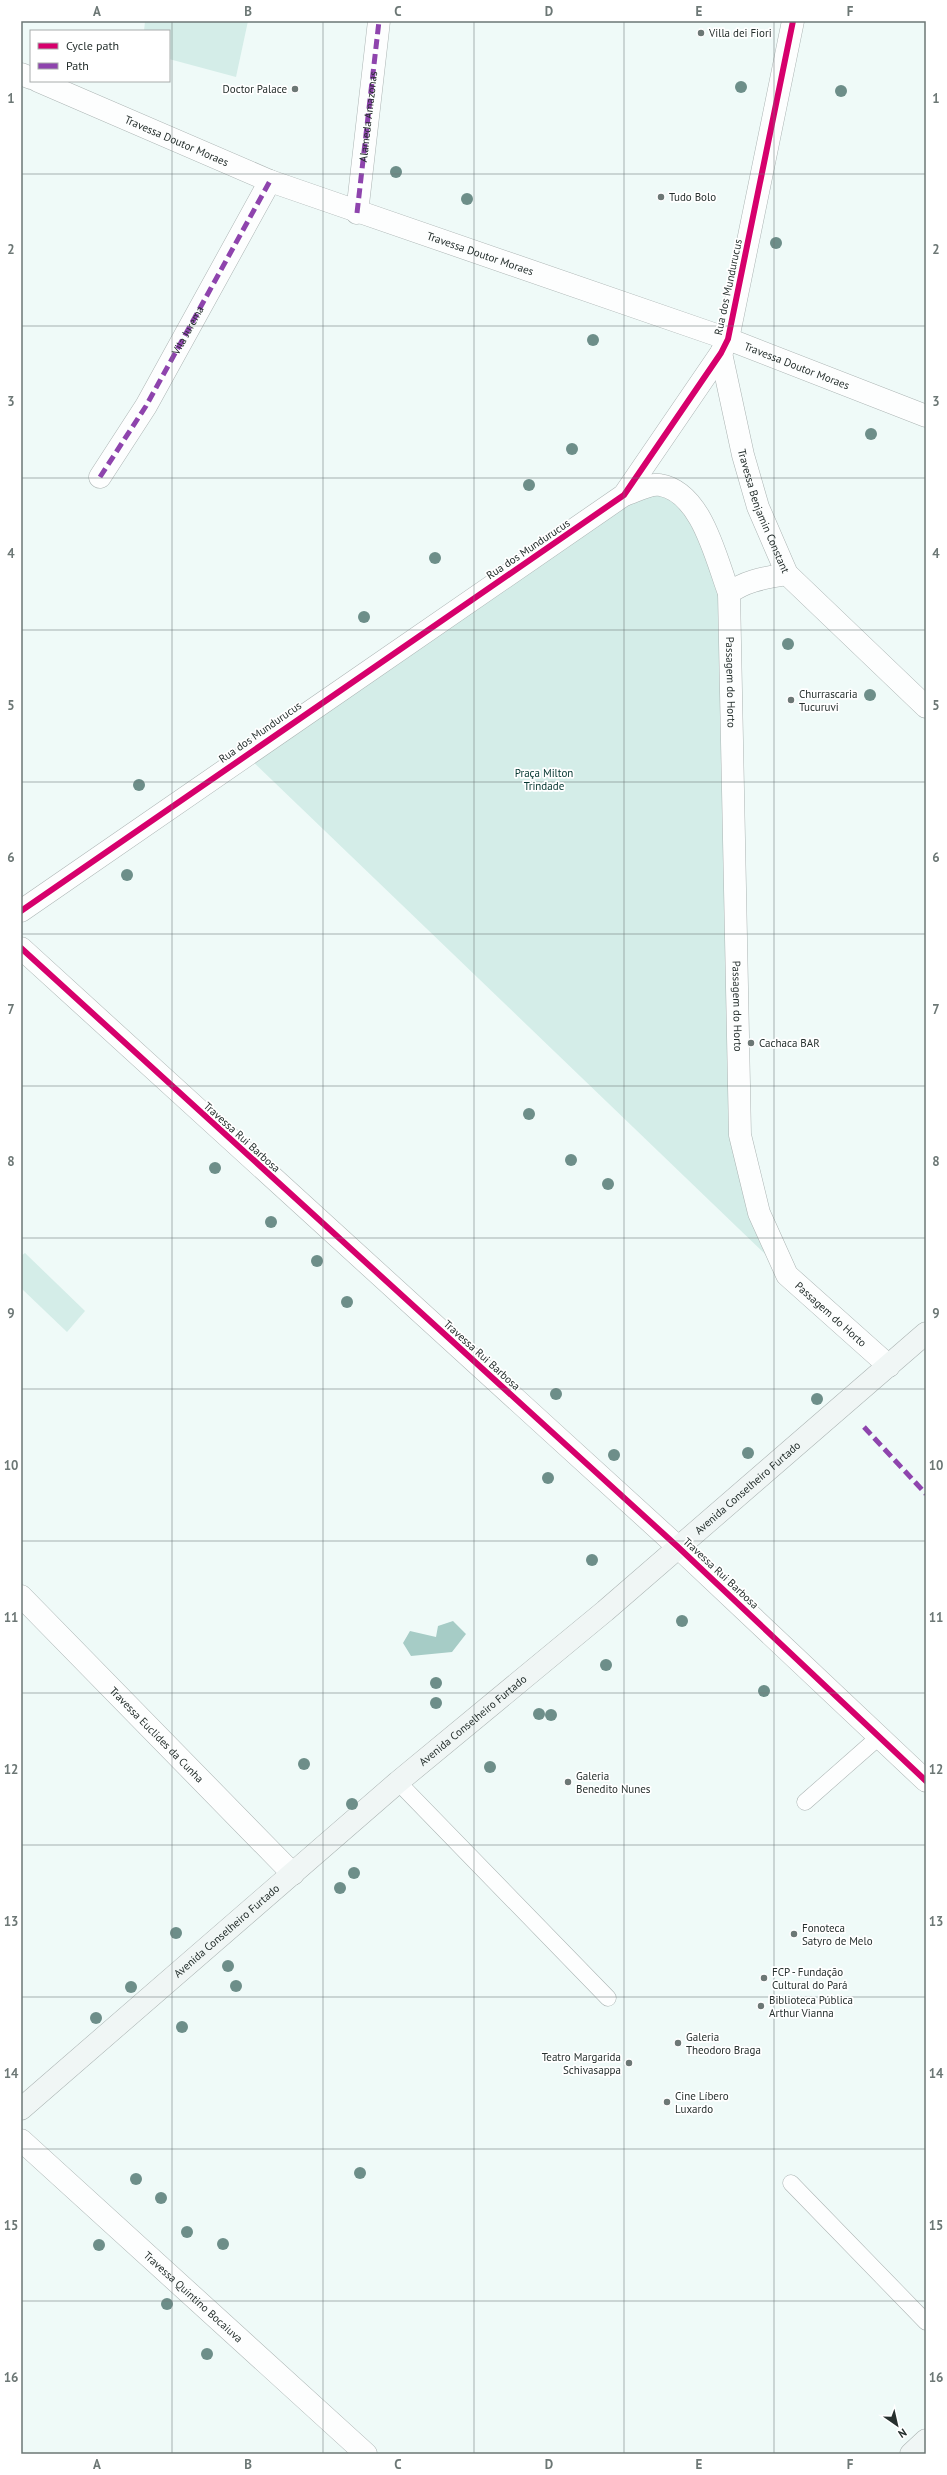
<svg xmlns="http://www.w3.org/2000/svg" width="947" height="2475" font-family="'PT Sans',sans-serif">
	<rect width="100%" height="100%" fill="#effaf8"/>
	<g fill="#d4ede8">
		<path d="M145 21H248L236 77 169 59V31H144Z"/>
		<path d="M681 493 729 593 740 1135 787 1275 246 755 624 495Z"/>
		<path d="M25 1253 85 1311 67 1332 21 1288V1256Z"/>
	</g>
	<path fill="#a6ccc6" d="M453 1621 466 1634 452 1652 411 1656 403 1643 410 1631 436 1637 438 1626Z"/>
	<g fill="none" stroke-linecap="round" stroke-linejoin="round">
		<g stroke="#abb4b3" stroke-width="17">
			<g id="service">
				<path d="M398 1782 608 1998"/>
				<path d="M805 1802 880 1736"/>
				<path d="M791 2183 926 2322"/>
			</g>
		</g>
		<g stroke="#abb4b3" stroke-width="23">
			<g id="minor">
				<path d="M21 74 31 78"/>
				<path id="s1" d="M38 81 270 181 728 339 926 416"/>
				<path id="s2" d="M357 213 379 21"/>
				<path id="s3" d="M721 353 743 455 758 507 787 574 926 707"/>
				<path d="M100 477 146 406 270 181"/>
				<path id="s4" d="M624 495C634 492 650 483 660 485 702 492 716 559 729 593L740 1135 759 1213 787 1275 889 1366"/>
				<path d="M729 593C747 580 765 578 787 574"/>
				<path d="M21 948 678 1547 926 1781"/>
				<path id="s5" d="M21 1596 293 1874"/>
			</g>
		</g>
		<g stroke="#abb4b3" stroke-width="23">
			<g id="tertiary">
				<path d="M21 911 624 495 721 353 728 339 793 21"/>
				<path id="s6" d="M21 2140 366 2454"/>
			</g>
		</g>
		<g stroke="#abb4b3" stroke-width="23">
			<g id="secondary">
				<path id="s7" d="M21 2109 398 1782 605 1611 926 1333"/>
				<path d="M911 2454 926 2440"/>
			</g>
		</g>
		<use href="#service" stroke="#fdfefe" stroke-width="16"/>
		<use href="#minor" stroke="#fdfefe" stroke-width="22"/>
		<use href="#tertiary" stroke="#fdfefe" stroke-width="22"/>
		<use href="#secondary" stroke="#f0f6f5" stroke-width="22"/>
		<g stroke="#8e44ad" stroke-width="5" stroke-dasharray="10 5" stroke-linecap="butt">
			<path d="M357 213 379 21"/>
			<path id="s8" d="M100 477 146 406 270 181"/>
			<path d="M864 1427 926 1494"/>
		</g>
		<g stroke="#fff" stroke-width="8">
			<g id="cycleway">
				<path d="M21 911 624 495 721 353 728 339 793 21"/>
				<path d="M21 948 678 1547 926 1781"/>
			</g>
		</g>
		<use href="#cycleway" stroke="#d6006c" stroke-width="6"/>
	</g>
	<g fill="#6d8e89">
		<circle cx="741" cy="87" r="6"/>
		<circle cx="841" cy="91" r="6"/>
		<circle cx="396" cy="172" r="6"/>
		<circle cx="467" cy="199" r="6"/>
		<circle cx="776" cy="243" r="6"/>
		<circle cx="593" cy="340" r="6"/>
		<circle cx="871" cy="434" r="6"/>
		<circle cx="572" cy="449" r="6"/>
		<circle cx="529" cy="485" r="6"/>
		<circle cx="435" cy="558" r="6"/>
		<circle cx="364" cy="617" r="6"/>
		<circle cx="788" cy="644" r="6"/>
		<circle cx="870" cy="695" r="6"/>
		<circle cx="139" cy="785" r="6"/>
		<circle cx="127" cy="875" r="6"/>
		<circle cx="529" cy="1114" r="6"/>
		<circle cx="571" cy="1160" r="6"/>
		<circle cx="215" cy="1168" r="6"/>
		<circle cx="608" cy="1184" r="6"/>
		<circle cx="271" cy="1222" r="6"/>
		<circle cx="317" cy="1261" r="6"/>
		<circle cx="347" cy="1302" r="6"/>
		<circle cx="556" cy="1394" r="6"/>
		<circle cx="817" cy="1399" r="6"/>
		<circle cx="748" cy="1453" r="6"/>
		<circle cx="614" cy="1455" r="6"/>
		<circle cx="548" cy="1478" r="6"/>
		<circle cx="592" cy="1560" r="6"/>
		<circle cx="682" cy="1621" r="6"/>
		<circle cx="606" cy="1665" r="6"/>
		<circle cx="436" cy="1683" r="6"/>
		<circle cx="764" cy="1691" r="6"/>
		<circle cx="436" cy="1703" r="6"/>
		<circle cx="539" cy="1714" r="6"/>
		<circle cx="551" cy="1715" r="6"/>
		<circle cx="304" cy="1764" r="6"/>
		<circle cx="490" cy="1767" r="6"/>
		<circle cx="352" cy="1804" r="6"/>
		<circle cx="354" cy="1873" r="6"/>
		<circle cx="340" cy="1888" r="6"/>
		<circle cx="176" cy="1933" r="6"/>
		<circle cx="228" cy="1966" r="6"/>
		<circle cx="236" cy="1986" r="6"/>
		<circle cx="131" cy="1987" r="6"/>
		<circle cx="96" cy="2018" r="6"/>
		<circle cx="182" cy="2027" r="6"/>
		<circle cx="360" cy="2173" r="6"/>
		<circle cx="136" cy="2179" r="6"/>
		<circle cx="161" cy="2198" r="6"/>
		<circle cx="187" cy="2232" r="6"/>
		<circle cx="223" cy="2244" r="6"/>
		<circle cx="99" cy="2245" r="6"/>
		<circle cx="167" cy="2304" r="6"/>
		<circle cx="207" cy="2354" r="6"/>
	</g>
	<path fill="none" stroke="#6c7775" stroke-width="1" stroke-opacity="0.55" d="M172 21V2454M323 21V2454M474 21V2454M624 21V2454M774 21V2454M21 174H926M21 326H926M21 478H926M21 630H926M21 782H926M21 934H926M21 1086H926M21 1238H926M21 1389H926M21 1541H926M21 1693H926M21 1845H926M21 1997H926M21 2149H926M21 2301H926"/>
	<g fill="#6c7775" stroke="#fff" stroke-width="1.5">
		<circle cx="701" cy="33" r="4"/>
		<circle cx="295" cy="89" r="4"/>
		<circle cx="661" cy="197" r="4"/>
		<circle cx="791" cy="700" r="4"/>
		<circle cx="751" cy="1043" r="4"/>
		<circle cx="568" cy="1782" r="4"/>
		<circle cx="794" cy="1934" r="4"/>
		<circle cx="764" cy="1978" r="4"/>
		<circle cx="761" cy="2006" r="4"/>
		<circle cx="678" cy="2043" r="4"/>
		<circle cx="629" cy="2063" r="4"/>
		<circle cx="667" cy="2102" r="4"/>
	</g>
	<g text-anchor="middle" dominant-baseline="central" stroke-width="3.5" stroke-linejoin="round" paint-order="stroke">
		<g font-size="11" fill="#26302e" stroke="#fff" text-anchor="start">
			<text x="709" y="33">Villa dei Fiori</text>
			<text x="287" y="89" text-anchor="end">Doctor Palace</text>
			<text x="669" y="197">Tudo Bolo</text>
			<text x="799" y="694">Churrascaria<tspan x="799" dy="13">Tucuruvi</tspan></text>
			<text x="759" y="1043">Cachaca BAR</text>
			<text x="576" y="1776">Galeria<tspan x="576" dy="13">Benedito Nunes</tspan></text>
			<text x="802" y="1928">Fonoteca<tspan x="802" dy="13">Satyro de Melo</tspan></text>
			<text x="772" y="1972">FCP - Fundação<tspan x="772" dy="13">Cultural do Pará</tspan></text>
			<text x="769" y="2000">Biblioteca Pública<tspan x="769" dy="13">Arthur Vianna</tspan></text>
			<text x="686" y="2037">Galeria<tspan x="686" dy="13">Theodoro Braga</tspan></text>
			<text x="621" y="2057" text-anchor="end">Teatro Margarida<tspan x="621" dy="13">Schivasappa</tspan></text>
			<text x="675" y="2096">Cine Líbero<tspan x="675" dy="13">Luxardo</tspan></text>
		</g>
		<g font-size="11" fill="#26302e" stroke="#fff">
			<text stroke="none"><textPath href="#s2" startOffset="97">Alameda Amazonas</textPath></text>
			<text stroke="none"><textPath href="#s1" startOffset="151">Travessa Doutor Moraes</textPath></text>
			<text stroke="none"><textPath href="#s1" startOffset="475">Travessa Doutor Moraes</textPath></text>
			<text transform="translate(728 287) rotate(-78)">Rua dos Mundurucus</text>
			<text stroke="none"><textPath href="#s8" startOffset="171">Vila Jurema</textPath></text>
			<text stroke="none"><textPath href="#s1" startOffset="811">Travessa Doutor Moraes</textPath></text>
			<text stroke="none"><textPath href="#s3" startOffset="164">Travessa Benjamin Constant</textPath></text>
			<text transform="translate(528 549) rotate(-34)">Rua dos Mundurucus</text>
			<text stroke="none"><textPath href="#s4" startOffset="261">Passagem do Horto</textPath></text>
			<text transform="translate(260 732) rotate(-35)">Rua dos Mundurucus</text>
			<text stroke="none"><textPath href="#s4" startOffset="585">Passagem do Horto</textPath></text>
			<text transform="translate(242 1137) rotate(42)">Travessa Rui Barbosa</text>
			<text stroke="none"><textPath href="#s4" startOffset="921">Passagem do Horto</textPath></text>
			<text transform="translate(482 1355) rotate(42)">Travessa Rui Barbosa</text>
			<text stroke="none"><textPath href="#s7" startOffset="956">Avenida Conselheiro Furtado</textPath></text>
			<text transform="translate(721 1573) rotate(43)">Travessa Rui Barbosa</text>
			<text stroke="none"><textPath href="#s7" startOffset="596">Avenida Conselheiro Furtado</textPath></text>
			<text stroke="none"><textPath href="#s5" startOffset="194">Travessa Euclides da Cunha</textPath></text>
			<text stroke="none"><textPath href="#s7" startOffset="272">Avenida Conselheiro Furtado</textPath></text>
			<text stroke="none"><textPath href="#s6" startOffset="233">Travessa Quintino Bocaiuva</textPath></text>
		</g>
		<g font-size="11" fill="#03352f" stroke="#fff">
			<text x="544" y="773">Praça Milton<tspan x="544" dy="13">Trindade</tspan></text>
		</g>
	</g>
	<rect width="947" height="2475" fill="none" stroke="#ffffff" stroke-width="44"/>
	<rect x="30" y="30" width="140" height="52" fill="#ffffff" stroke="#a8acab"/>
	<rect x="38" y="43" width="20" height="6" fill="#d6006c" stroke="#a8acab"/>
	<text x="66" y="50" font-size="12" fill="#26302e">Cycle path</text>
	<rect x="38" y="63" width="20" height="6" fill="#8e44ad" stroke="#a8acab"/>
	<text x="66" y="70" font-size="12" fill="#26302e">Path</text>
	<g transform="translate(897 2425) rotate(146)" stroke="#ffffff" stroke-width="3" paint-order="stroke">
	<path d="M0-3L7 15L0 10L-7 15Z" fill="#26302e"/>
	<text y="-6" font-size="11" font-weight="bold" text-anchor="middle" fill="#26302e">N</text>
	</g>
	<rect x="22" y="22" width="903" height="2431" fill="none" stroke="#6c7775" stroke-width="1.5"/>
	<g font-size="13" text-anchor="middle" font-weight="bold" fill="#6c7775">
		<text x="97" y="16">A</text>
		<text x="248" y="16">B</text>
		<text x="398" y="16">C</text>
		<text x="549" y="16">D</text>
		<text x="699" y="16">E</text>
		<text x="850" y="16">F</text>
		<text x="11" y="103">1</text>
		<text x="936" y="103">1</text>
		<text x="11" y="254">2</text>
		<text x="936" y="254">2</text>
		<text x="11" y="406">3</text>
		<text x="936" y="406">3</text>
		<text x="11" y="558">4</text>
		<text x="936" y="558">4</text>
		<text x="11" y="710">5</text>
		<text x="936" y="710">5</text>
		<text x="11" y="862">6</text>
		<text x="936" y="862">6</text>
		<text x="11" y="1014">7</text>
		<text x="936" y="1014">7</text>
		<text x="11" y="1166">8</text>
		<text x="936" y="1166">8</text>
		<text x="11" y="1318">9</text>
		<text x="936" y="1318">9</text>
		<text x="11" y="1470">10</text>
		<text x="936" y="1470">10</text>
		<text x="11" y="1622">11</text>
		<text x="936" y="1622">11</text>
		<text x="11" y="1774">12</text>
		<text x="936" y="1774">12</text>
		<text x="11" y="1926">13</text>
		<text x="936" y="1926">13</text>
		<text x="11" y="2078">14</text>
		<text x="936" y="2078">14</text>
		<text x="11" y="2230">15</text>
		<text x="936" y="2230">15</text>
		<text x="11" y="2382">16</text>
		<text x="936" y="2382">16</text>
		<text x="97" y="2469">A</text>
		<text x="248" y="2469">B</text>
		<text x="398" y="2469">C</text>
		<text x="549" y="2469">D</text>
		<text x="699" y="2469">E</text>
		<text x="850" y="2469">F</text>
	</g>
</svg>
